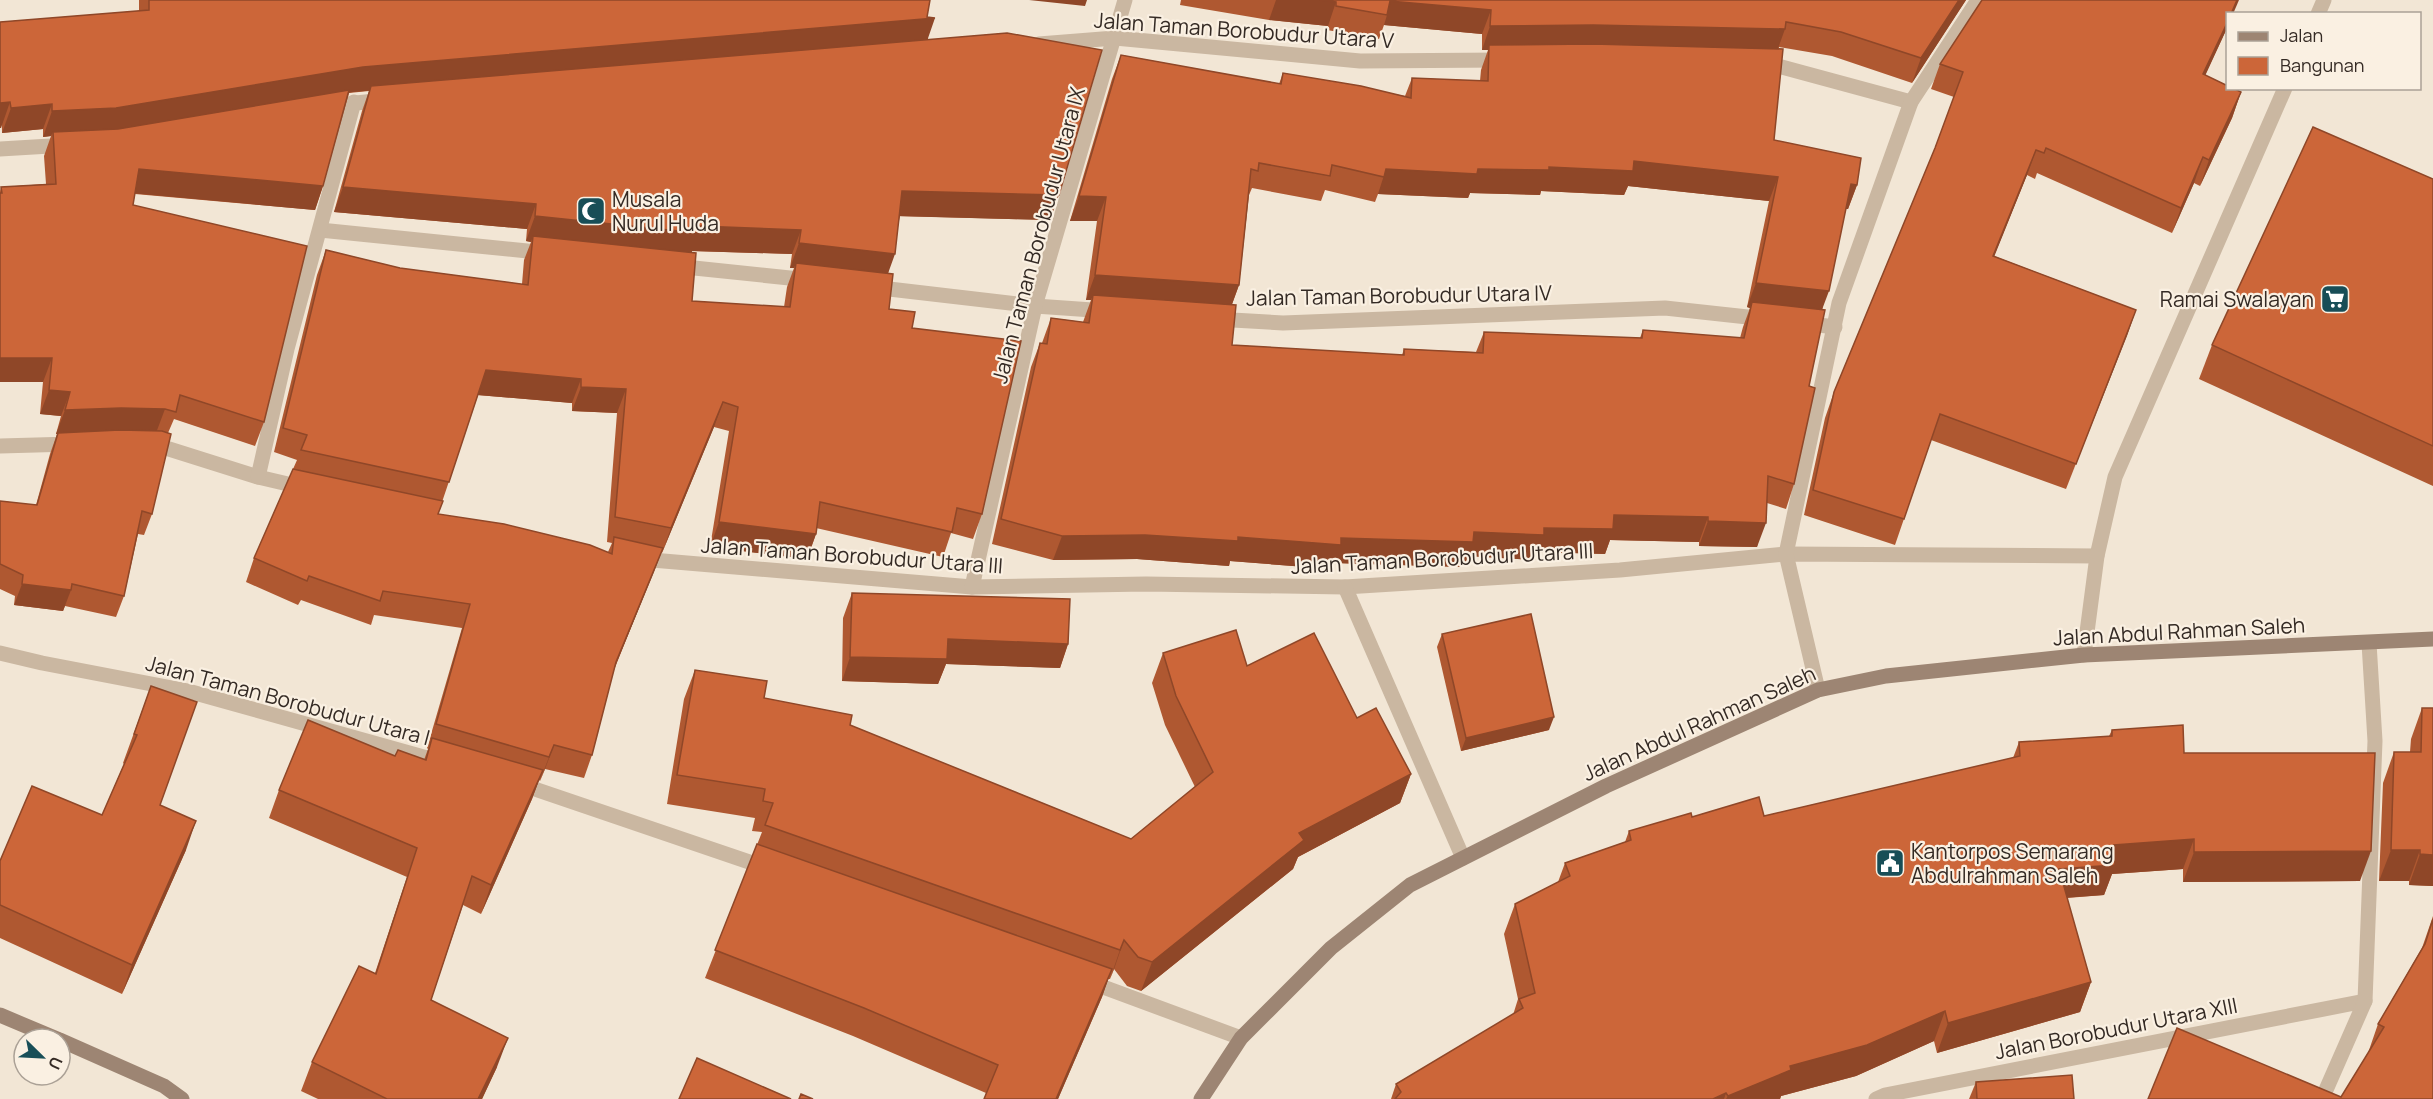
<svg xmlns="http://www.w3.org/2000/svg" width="2433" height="1099" font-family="Manrope,sans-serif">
	<rect width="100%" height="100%" fill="#f2e6d5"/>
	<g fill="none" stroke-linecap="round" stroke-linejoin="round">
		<g stroke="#cab7a1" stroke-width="15">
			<path d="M2318 14 2324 0"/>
			<path d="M1039 44 1115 38 1360 61 1502 60"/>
			<path d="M1763 62 1911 102"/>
			<path d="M328 106 384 100"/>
			<path d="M0 149 67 145"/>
			<path d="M320 230 547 253"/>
			<path d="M675 266 809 280"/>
			<path d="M872 287 1035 306 1107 311"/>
			<path d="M1215 319 1283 323 1665 308 1766 319"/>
			<path d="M1802 323 1835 327"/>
			<path d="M150 443 258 477 305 488"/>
			<path d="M0 446 72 444"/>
			<path d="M258 477 287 349 354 102"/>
			<path d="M640 559 972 587 1146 584 1345 587 1620 570 1786 554 2097 556"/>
			<path d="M972 587 1035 306 1125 0"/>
			<path d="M1345 587 1463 858"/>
			<path d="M0 653 42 663 188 691 445 763"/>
			<path d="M2084 655 2097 556 2115 477 2285 88"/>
			<path d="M1818 690 1786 554 1839 303 1911 102 1978 0"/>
			<path d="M517 783 770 869"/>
			<path d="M1087 981 1241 1038"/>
			<path d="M1876 1099 1885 1095 2365 1001"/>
			<path d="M2322 1099 2365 1001 2375 741 2369 643"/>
		</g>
		<g stroke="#9d8573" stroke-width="15">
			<path d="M0 1015 57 1039"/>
			<path d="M60 1040 164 1086 182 1099"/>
			<path d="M1201 1099 1241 1038 1331 948 1410 885 1606 786 1818 690 1886 676 2084 655 2433 639"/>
		</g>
	</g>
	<g fill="#af5831" fill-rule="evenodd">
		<path d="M139 0H930L927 17 928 39 1050 220 900 216 888 273 889 309 912 328 982 514 973 539 951 533 943 557 816 528V534L807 559 710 547 729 431 714 427 662 553H661L614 670 592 755 584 778 545 769 540 781 539 780 532 799 481 914 463 905 431 1000 497 1067 482 1099H318L301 1091 312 1062 375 973 407 877 269 818 279 790 395 756 424 760 428 749 427 748 462 628 374 615 371 625 301 600 298 605 246 582 254 558 297 460 274 452 317 275 326 250 400 268 522 284 524 260 531 242 526 241 527 229 334 212 362 111 369 91 349 93 323 186 315 210 135 194 133 205 264 422 255 446 174 419 168 433 152 514 144 535 138 534 124 596 116 617 65 606 63 611 14 605 15 596 0 589V501L36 505 50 454 57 434H56L61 416 40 414 43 382H0V191L1 187 46 184 44 156 51 136 43 137V129L2 133 0 22 139 11ZM692 251 792 254 790 268H794L787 287 784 307 692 301ZM478 395 572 403V411L617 413 607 542 612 543 608 552 438 514Z"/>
		<path d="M1181 0H1966L1912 83 1832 56 1779 47 1774 140 1857 185 1848 209H1846L1822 310 1809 386 1794 484 1786 509 1767 503 1757 547 1699 546V542L1610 540 1605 554 1537 552 1535 560 1468 556 1464 567 1334 563 1332 569 1230 561 1229 566 1137 559 1053 560 992 544 1031 367 1040 343H1042L1051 318 1083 322 1091 300H1086L1097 221H1070L1112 79 1121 55 1279 84 1283 73 1405 96 1412 78 1480 81 1481 70 1488 50H1482V34L1384 25 1379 39 1327 30 1328 26 1269 20 1180 5ZM1628 186 1769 201 1747 307 1750 308 1743 327 1740 338 1643 330 1640 338 1484 332 1476 352 1404 349 1402 355 1232 345V304L1239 285 1249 195 1252 188 1321 201 1325 190 1375 202 1378 194 1468 198 1470 193 1540 195 1541 191 1624 195Z"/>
		<path d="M2228 14V26L2205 75 2241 92 2232 118 2200 186 2194 183 2172 233 2037 173 2035 179 2027 175 1994 256 2136 310 2066 489 1931 440 1895 545 1804 515 1825 418 1834 392 1935 148 1954 97 1931 89 1940 64Z"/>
		<path d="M2433 179V486L2199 379 2212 345Z"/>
		<path d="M852 593 1068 644 1060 668 946 664 938 684 842 681 843 618Z"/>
		<path d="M1442 634 1549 730 1461 751 1437 647Z"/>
		<path d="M1163 653 1247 666 1357 718 1411 774 1400 803 1298 857 1293 869 1141 991 1127 986 1114 969 1110 979H1108L1102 997 1058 1099H984L986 1093 853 1036 705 978 762 832 752 831 755 818 667 804 684 699 695 670 764 698 850 725 1131 839 1195 787 1165 725 1152 683Z"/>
		<path d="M151 686 160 805 186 850 122 994 0 938V861L102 815 124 764 123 763Z"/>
		<path d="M2422 708H2433V886L2409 885V881H2379L2383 783 2394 752H2410L2411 739Z"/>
		<path d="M2112 730 2184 753 2360 881 2183 882V869L2112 874 2104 895 2067 898 2091 982 2080 1012 1937 1053 1934 1041 1856 1076 1781 1096 1780 1099H1391L1396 1084 1513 1015 1518 999 1504 934 1515 904 1558 882 1565 863 1625 842 1629 831 1692 817 1764 816 2013 758 2019 742 2109 736Z"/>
		<path d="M2433 916V1099L2341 1097 2368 1053 2378 1024 2422 948Z"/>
		<path d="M1976 1082 2074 1099H1969Z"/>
	</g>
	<g fill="#8f4728">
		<path d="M1029 0H1087L1085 6Z"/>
		<path d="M1276 0H1320L1336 2 1328 26 1269 20Z"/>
		<path d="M1959 0H1966L1912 83 1921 58Z"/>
		<path d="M2237 0H2239L2233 14H2231Z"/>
		<path d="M1390 1 1491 10 1482 34 1384 25 1387 15Z"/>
		<path d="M935 18 926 44 353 92 107 133 53 132 51 136 43 137 52 111 363 67Z"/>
		<path d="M2228 21V26L2194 100 2203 74Z"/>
		<path d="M1593 25 1785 29 1776 54 1489 45 1488 50H1482L1490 26Z"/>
		<path d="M2241 92 2232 118 2200 186 2209 160Z"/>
		<path d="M10 102 1 128H0V103Z"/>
		<path d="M52 104 43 129 2 133 11 108Z"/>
		<path d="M2036 150 2027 175 1984 282 1993 256Z"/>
		<path d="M2203 157 2194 183 2172 233 2181 208Z"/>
		<path d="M1634 161 1778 177 1769 201 1628 186 1624 195 1541 191 1540 195 1470 193 1468 198 1378 194 1386 169H1478L1549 167Z"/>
		<path d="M139 169 323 186 315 210 130 193Z"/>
		<path d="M1851 184 1857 185 1848 209H1842Z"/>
		<path d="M343 187 536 204 527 229 334 212Z"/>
		<path d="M902 191 1059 195 1050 220 893 216Z"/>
		<path d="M1079 196 1106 197 1097 221H1070Z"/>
		<path d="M535 216 699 226 801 230 792 254 692 251 689 258 533 236 531 242 526 241Z"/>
		<path d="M799 243 895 254 886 279 796 263 794 268H790Z"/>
		<path d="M1095 275 1239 285 1230 310 1093 295 1091 300H1086Z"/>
		<path d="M1756 283 1829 291 1820 315 1752 302 1750 308 1747 307Z"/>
		<path d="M2136 310 2127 336 2066 489 2076 464Z"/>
		<path d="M0 358H52L43 382H0Z"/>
		<path d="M486 370 581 379 572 403 477 395Z"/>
		<path d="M581 387 626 389 617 413 572 411Z"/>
		<path d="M49 390 70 392 61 416 40 414Z"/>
		<path d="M723 402 714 427 662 553 671 528Z"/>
		<path d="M121 408 165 409 156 433 112 432 56 434 65 410Z"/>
		<path d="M1614 515 1708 517 1699 542 1610 540 1605 554 1537 552 1535 560 1468 556 1464 567 1334 563 1332 569 1230 561 1229 566 1137 559 1053 560 1062 536 1145 535 1341 538 1544 528Z"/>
		<path d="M1708 521 1766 523 1757 547 1699 546Z"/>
		<path d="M719 522 816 534 807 559 710 547Z"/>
		<path d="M663 548 654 572 607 686 616 662Z"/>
		<path d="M22 584 71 590 63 611 14 605Z"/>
		<path d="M948 639 1068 644 1060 668 946 664 938 684 842 681 850 657Z"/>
		<path d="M1554 717 1549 730 1461 751 1466 738Z"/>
		<path d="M554 745 545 769 540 781 549 757Z"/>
		<path d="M543 770 532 799 481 914 491 885Z"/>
		<path d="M1411 774 1400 803 1298 857 1293 869 1141 991 1152 962 1299 833Z"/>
		<path d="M196 821 186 850 122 994 132 965Z"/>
		<path d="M2194 839 2183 869 2112 874 2104 895 2048 899 2059 869 2114 845Z"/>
		<path d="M2391 850H2420L2409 881H2379Z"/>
		<path d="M2371 851 2360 881 2183 882 2194 852Z"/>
		<path d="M2420 854 2433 855V886L2409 885Z"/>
		<path d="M1124 940 1114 969 1110 979 1120 950Z"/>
		<path d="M1112 969 1102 997 1058 1099H1056Z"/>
		<path d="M2091 982 2080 1012 1937 1053 1948 1023Z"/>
		<path d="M1945 1011 1934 1041 1856 1076 1781 1096 1780 1099H1726L1728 1096 1790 1066Z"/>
		<path d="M508 1038 497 1067 482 1099H478Z"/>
		<path d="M1726 1093 1724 1099H1713Z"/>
	</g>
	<g fill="#cc6639" stroke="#8f4728" stroke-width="1.5">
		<path d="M149 0H930L927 17 935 18 363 67 116 108 52 111V104L11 108 10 102 0 103V22L149 10Z"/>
		<path d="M1320 0H1959L1921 58 1841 32 1786 22 1785 29 1593 25 1490 26 1491 10 1390 1 1387 15 1336 6V2Z"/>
		<path d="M1982 0H2237L2231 14H2228V21L2203 74 2228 86V88H2233L2241 92 2209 160 2203 157 2181 208 2046 148 2044 153 2036 150 1993 256 2136 310 2076 464 1940 414 1904 519 1813 490 1834 392 1935 148 1963 72 1940 64Z"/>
		<path d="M1007 33 1102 50 1059 195 902 191 895 254 799 243 801 230 699 226 698 233 535 216 536 204 343 187 371 86Z"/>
		<path d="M1593 44 1783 49 1774 140 1861 158 1857 185 1851 184 1829 291 1756 283 1778 177 1634 161 1633 171 1549 167V170L1478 169 1477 174 1386 169 1384 177 1332 165 1330 176 1259 163 1258 171 1251 169 1239 285 1095 275 1106 197 1079 196 1121 55 1281 84 1283 73 1361 86 1411 98 1412 78 1488 81 1489 45Z"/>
		<path d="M349 90 323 186 139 169 133 205 307 246 264 422 180 395 176 412 165 409 121 408 65 410 70 392 49 390 52 358H0V193H2L1 187 56 184 53 132 118 129Z"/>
		<path d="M2313 127 2433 179V446L2212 345Z"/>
		<path d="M533 236 696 253 692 301 790 307 796 263 893 274 889 309 915 312 912 328 1021 341 982 514 957 508 952 532 820 502 816 534 719 522 738 407 723 402 671 528 615 517 626 389 581 387V379L486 370 449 482 301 450 307 435 283 428 326 250 400 268 528 285Z"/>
		<path d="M1093 295 1236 305 1232 345 1404 355V349L1483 353 1484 332 1642 338 1643 330 1744 338 1752 302 1825 310 1809 386 1815 388 1794 484 1768 476 1766 523 1708 521V517L1614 515 1613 529 1544 528V535L1474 532 1473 542 1341 538V545L1238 537V541L1145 535 1062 536 1001 519 1040 343 1047 344 1051 318 1089 323Z"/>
		<path d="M120 430 162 431 171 434 152 514 142 511 124 596 72 584 71 590 22 584 23 575 0 564V501L37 505 58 433Z"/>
		<path d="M293 469 443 501 438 514 504 524 590 545 612 554 614 537 663 548 616 662 592 755 554 745 549 757 436 724 470 604 383 591 380 601 309 576 307 581 254 558Z"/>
		<path d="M852 593 1070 599 1068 644 948 639 947 659 850 657Z"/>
		<path d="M1531 614 1554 717 1466 738 1442 634Z"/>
		<path d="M1236 630 1247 666 1314 633 1357 718 1376 708 1411 774 1299 833 1304 840 1152 962 1138 957 1124 940 1120 950 765 825 773 803 763 801 765 789 677 775 695 670 767 681 764 698 852 715 850 725 1131 839 1213 772 1176 696 1163 653Z"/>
		<path d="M151 686 197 702 160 805 196 821 132 965 0 905V861L32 786 102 815 137 735 134 734Z"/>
		<path d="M2422 708H2433V855L2420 854V850H2391L2394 752H2421Z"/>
		<path d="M308 720 395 756 398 750 426 760 432 738 543 770 491 885 472 876 431 1000 508 1038 478 1099H387L312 1062 359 966 376 974 417 848 279 790Z"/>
		<path d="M2183 725 2184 753H2375L2371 851 2194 852V839L2114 845 2115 865 2059 869 2091 982 1948 1023 1945 1011 1867 1045 1790 1066 1791 1070 1728 1096 1726 1093 1713 1099H1395L1401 1092 1396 1084 1523 1008 1519 999 1535 993 1515 904 1570 876 1565 863 1631 840 1629 831 1691 813 1692 817 1759 797 1764 816 2020 756 2019 742 2112 736V730Z"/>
		<path d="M757 844 1112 969 1056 1099H984L998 1065 864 1008 715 950Z"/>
		<path d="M2433 919V1099H2148L2177 1028 2341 1097 2384 1027 2378 1024 2425 944Z"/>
		<path d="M697 1058 791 1099H679Z"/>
		<path d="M2072 1075 2074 1099H1977L1976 1082Z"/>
		<path d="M801 1094 813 1099H799Z"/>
	</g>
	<defs>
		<g id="mosque-square" transform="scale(1.5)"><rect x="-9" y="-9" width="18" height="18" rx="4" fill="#184e57" stroke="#faf0e2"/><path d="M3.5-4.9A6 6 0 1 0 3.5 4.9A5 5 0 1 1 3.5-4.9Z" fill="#fff"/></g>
		<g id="supermarket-square" transform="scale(1.5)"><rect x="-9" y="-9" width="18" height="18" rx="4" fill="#184e57" stroke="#faf0e2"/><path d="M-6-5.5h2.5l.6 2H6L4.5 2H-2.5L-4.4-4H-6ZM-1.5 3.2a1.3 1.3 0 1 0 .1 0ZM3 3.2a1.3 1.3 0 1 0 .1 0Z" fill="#fff"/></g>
		<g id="civic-square" transform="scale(1.5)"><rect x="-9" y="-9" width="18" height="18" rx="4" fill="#184e57" stroke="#faf0e2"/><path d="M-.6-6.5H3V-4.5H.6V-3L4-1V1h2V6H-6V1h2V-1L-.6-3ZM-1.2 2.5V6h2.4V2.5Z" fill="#fff"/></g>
	</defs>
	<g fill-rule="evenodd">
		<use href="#mosque-square" x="591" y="211"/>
		<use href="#supermarket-square" x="2335" y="299"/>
		<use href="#civic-square" x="1890" y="863"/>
	</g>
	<g text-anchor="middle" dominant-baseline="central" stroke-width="4.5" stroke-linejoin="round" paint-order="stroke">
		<g font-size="21" fill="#342a24" stroke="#faf0e2">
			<text transform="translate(1244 30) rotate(4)">Jalan Taman Borobudur Utara V</text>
			<text transform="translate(1038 235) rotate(-75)">Jalan Taman Borobudur Utara IX</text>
			<text transform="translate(1399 295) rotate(-1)">Jalan Taman Borobudur Utara IV</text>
			<text transform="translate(852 555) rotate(4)">Jalan Taman Borobudur Utara III</text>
			<text transform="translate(1442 558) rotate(-3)">Jalan Taman Borobudur Utara III</text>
			<text transform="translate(2179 631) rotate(-3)">Jalan Abdul Rahman Saleh</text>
			<text transform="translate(288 700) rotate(15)">Jalan Taman Borobudur Utara I</text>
			<text transform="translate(1699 723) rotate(-24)">Jalan Abdul Rahman Saleh</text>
			<text transform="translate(2116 1028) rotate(-11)">Jalan Borobudur Utara XIII</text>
		</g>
		<g font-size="21" fill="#342a24" stroke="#faf0e2" text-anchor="start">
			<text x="612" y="199">Musala<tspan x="612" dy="24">Nurul Huda</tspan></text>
			<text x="2314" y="299" text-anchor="end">Ramai Swalayan</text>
			<text x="1911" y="851">Kantorpos Semarang<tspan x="1911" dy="24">Abdulrahman Saleh</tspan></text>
		</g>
	</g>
	<rect x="2226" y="12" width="195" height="78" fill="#faf0e2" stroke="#aba196" stroke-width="1.5"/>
	<rect x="2238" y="32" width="30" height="9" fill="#9d8573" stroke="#aba196" stroke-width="1.5"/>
	<text x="2280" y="42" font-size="18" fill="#342a24">Jalan</text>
	<rect x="2238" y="57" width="30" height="18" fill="#cc6639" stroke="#aba196" stroke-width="1.5"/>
	<text x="2280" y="72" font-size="18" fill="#342a24">Bangunan</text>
	<g transform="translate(42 1057) rotate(114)"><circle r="28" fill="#faf0e2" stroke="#aba196" stroke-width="1.5"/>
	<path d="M0-4.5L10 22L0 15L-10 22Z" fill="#184e57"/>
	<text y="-9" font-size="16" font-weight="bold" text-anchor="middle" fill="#342a24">U</text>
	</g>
</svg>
